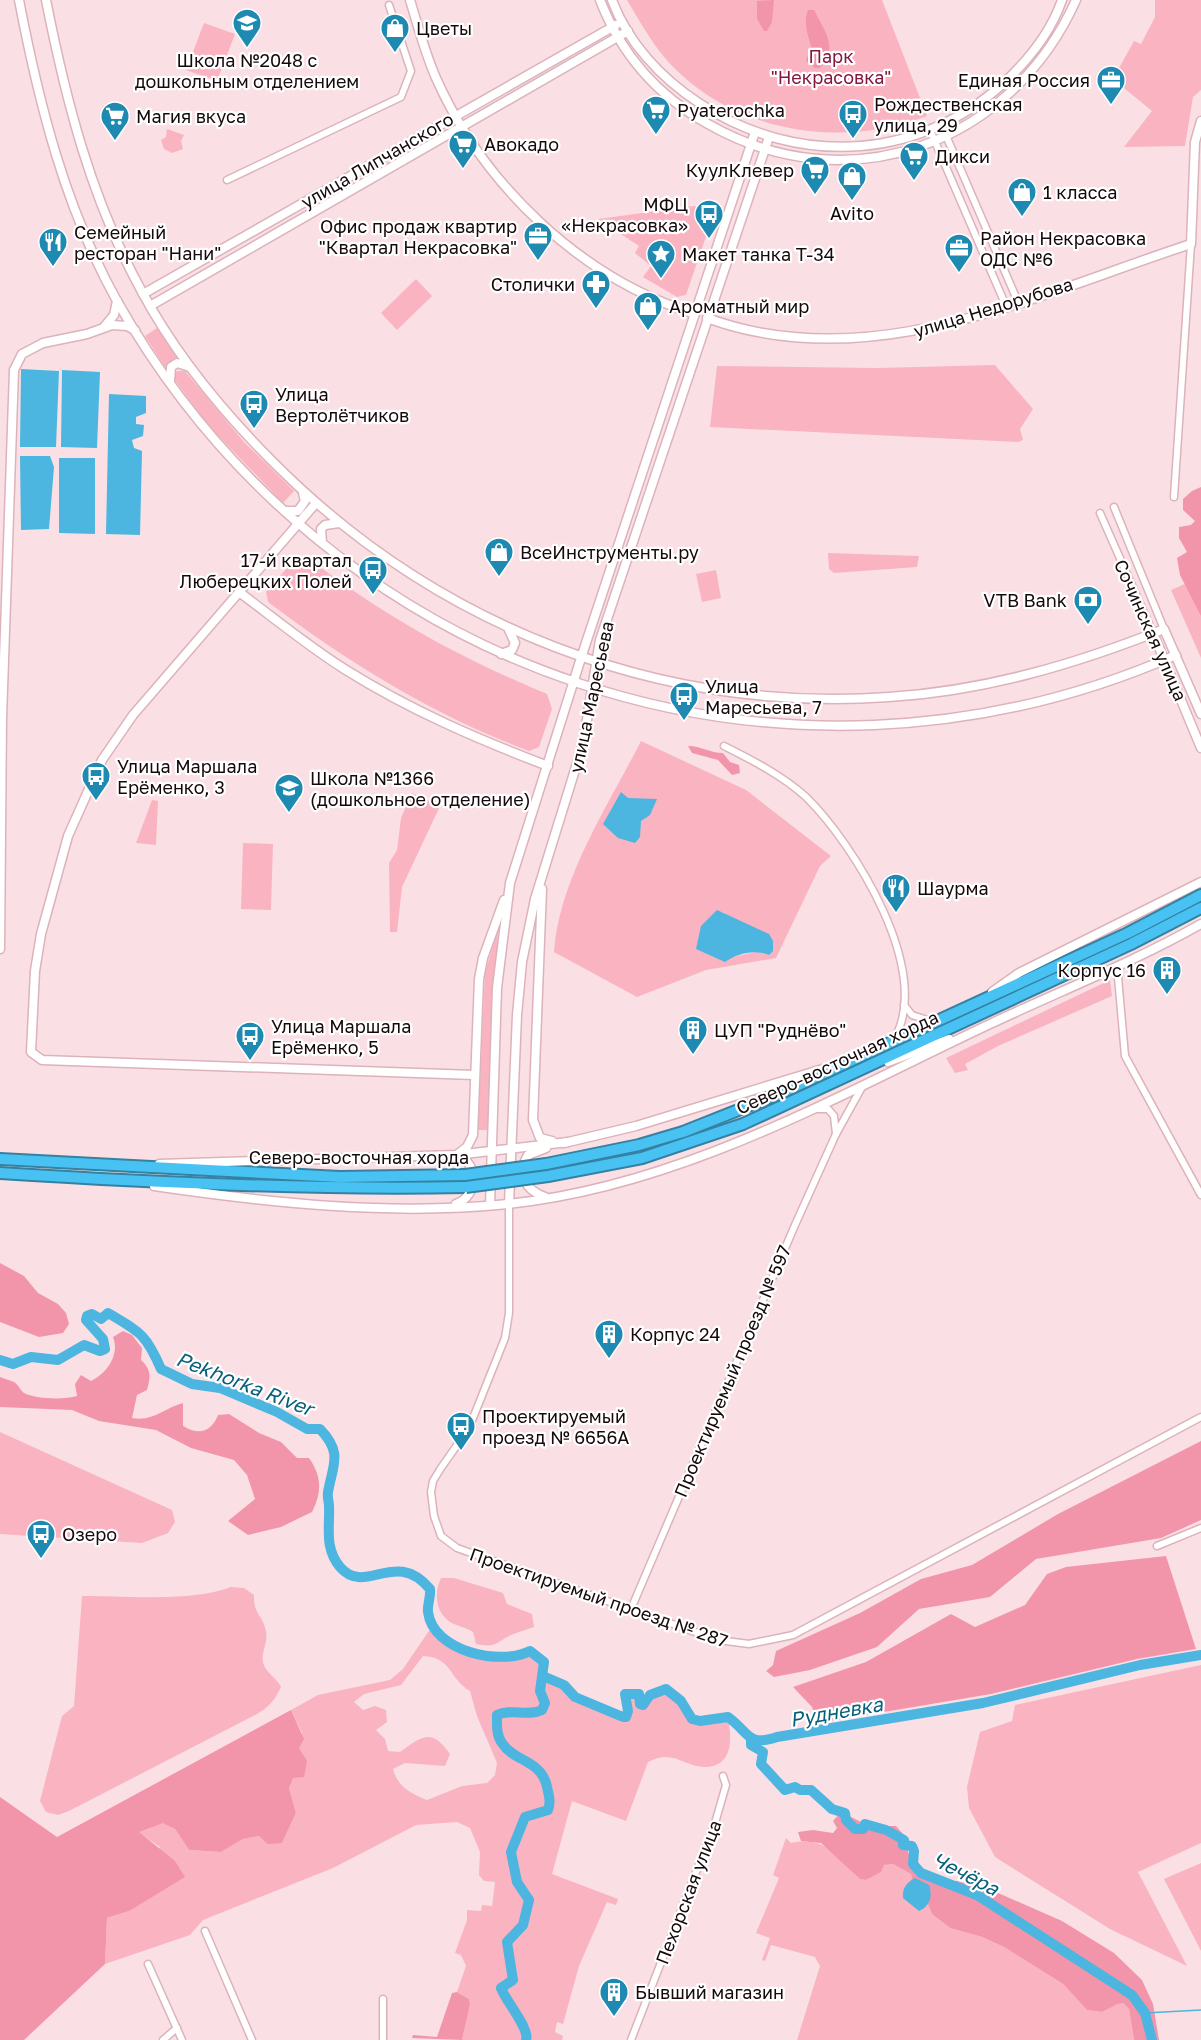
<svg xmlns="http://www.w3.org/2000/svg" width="1201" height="2040" font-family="'Golos Text',sans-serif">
	<rect width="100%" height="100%" fill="#fae0e5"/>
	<g fill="#fab3c1" fill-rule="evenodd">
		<path d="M627 0H882L927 116C839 150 729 132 665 58 650 40 639 20 627 0Z"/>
		<path d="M1155 0H1201V90L1193 97 1185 146 1124 147 1152 111 1113 79 1134 41 1141 44 1155 17Z"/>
		<path d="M204 23 235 34 217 81 186 70Z"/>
		<path d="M167 129 184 135 181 141 183 149 172 153 164 149 161 140 166 137Z"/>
		<path d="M694 206 715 210 686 295 677 297 643 277 651 266 635 253 639 246 598 219Z"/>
		<path d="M416 279 432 296 397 330 381 313Z"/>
		<path d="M157 328 177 358 165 367 145 336Z"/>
		<path d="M995 365 1033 409 1020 429 1023 440 1018 442 710 427 717 366 877 368Z"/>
		<path d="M178 371H185L244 442 294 491 283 503 208 425 174 379V373Z"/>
		<path d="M828 553 919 556 917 567 834 573 829 569Z"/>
		<path d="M309 559C388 618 456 656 547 694L552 709 539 747 529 751C433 715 349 663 268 602L266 592 294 560Z"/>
		<path d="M716 570 721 598 702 602 696 574Z"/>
		<path d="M1201 577V658L1171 590Z"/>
		<path d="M641 741 746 790 831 856 820 866 776 958 706 970 637 997 554 952C559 879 608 806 641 741ZM723 912 760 951 732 957 697 948Z"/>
		<path d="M412 793 440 806 402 887 397 932H390L389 863 397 850 401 818Z"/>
		<path d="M152 800 158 801 156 845 136 843Z"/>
		<path d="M243 843 273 844 271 910 241 909Z"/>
		<path d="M498 930 488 1130H478L485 972Z"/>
		<path d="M1110 980 1112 996 998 1046 965 1064 968 1070 955 1073 946 1058Z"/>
		<path d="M0 1432 172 1510 175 1522 168 1533 142 1543 0 1534Z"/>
		<path d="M441 1578H454L503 1593 507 1604 532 1614 534 1627C526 1630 518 1632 511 1635 495 1643 496 1648 476 1644L473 1632C466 1627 456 1626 450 1622 435 1611 434 1593 441 1578Z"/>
		<path d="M231 1587 244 1588 254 1595C253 1614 263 1615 266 1631 269 1644 257 1657 266 1669 271 1676 277 1679 281 1687 275 1700 269 1707 257 1714L69 1811 58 1815 46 1812 40 1801 62 1716 74 1706 82 1596C123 1596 194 1602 231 1587Z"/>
		<path d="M433 1625C439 1632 445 1641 452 1646 469 1657 512 1660 530 1651L544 1662 543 1676 564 1685 575 1697 623 1717H626L628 1711 625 1694H639L640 1704 643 1705 650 1695 666 1689 681 1701 692 1719 700 1721 728 1717C731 1735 735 1765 707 1767 684 1768 674 1748 648 1762L626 1821 572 1801 552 1874 618 1899 616 1905 607 1902 579 1966 563 2024 557 2022 555 2032 563 2036 562 2040H462L470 2005 469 1999 457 1992 466 1966 461 1955 455 1953 467 1920V1910L481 1911 482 1905 492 1906 495 1882 484 1881 479 1875 480 1852 470 1828 457 1822 416 1825 333 1868 203 1920 190 1935 105 1964 107 1918 129 1911 160 1847 138 1832 163 1822 175 1829 189 1850 221 1852 243 1839 259 1836 282 1843 296 1813 289 1788 302 1733 291 1710 318 1695 390 1680 403 1669ZM423 1656C452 1657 449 1679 470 1691L477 1716 497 1763 495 1775 487 1783 462 1786 427 1800C410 1793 398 1787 393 1769L405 1763 445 1766 450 1754C431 1727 422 1737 400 1752L388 1751 385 1739 376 1730 387 1722 386 1710 375 1706 363 1710 354 1702 364 1694 401 1685Z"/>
		<path d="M1201 1665V1843L1138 1872 1187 1966 1110 1929 995 1857 969 1808 967 1787 980 1732 1012 1721 1015 1705Z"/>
		<path d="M786 1838 791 1843C826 1836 837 1856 860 1879L866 1880 880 1872 884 1865 893 1864 911 1874 914 1890 928 1904 932 1914 950 1928 982 1937 1004 1947 1063 1984 1087 2010 1102 2012 1117 2003H1123L1129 2009 1134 2040H797L820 1966 815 1957 771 1945 765 1961 762 1960 770 1938 756 1933 779 1878 773 1875Z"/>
		<path d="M1201 1863V1951L1164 1879Z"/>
	</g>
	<g fill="#f295aa">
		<path d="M774 0 772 22 767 31H764L757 19V1Z"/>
		<path d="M808 10H814C825 32 839 47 820 68H815L806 61 811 46C808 36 803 22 808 10Z"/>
		<path d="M1201 487V616L1180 575 1177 558 1187 552 1179 538V527L1191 525 1195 521 1183 510V499L1192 491Z"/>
		<path d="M688 746C701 746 710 753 723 753L730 762 739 765 740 773 732 775 718 760 692 753Z"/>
		<path d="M0 1263 24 1276 38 1293 58 1304 66 1313 69 1324 63 1333 39 1337 0 1322Z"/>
		<path d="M123 1331 132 1335 142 1348 141 1360C151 1369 151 1376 147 1390L137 1395 132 1418C153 1422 164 1408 183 1403V1426C198 1435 211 1433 218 1415L229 1414 259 1433 281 1442 297 1458H309C322 1476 322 1493 312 1512L281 1527 248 1535 228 1521 255 1499 247 1475 234 1460 191 1448 156 1430 99 1421 72 1410 0 1407V1377C4 1379 10 1380 14 1382 18 1384 20 1390 24 1393 35 1399 64 1400 77 1396L75 1384 81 1375 91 1381C107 1373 120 1355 113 1337Z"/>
		<path d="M1201 1441V1520L1161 1538 1036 1559 990 1597 919 1609 877 1647 810 1670 774 1677 766 1671 773 1665 776 1651 860 1613 921 1579 972 1565 1058 1514Z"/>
		<path d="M1166 1556 1196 1649 1137 1659 991 1694 818 1723 812 1707 793 1687 866 1662 951 1614 975 1627 1025 1605 1047 1574 1066 1567Z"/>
		<path d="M291 1710 304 1739 299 1748 307 1761 304 1777 293 1778 289 1788 296 1813 282 1843 268 1844 259 1836 243 1839 221 1852 189 1850 175 1829 163 1823 139 1832 175 1861 185 1877 129 1911 107 1918 105 1964 24 2040H0V1797L57 1837Z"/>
		<path d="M841 1812 869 1826H896L903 1834 911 1862 936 1881H957L989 1889 1062 1921 1114 1953 1142 1980 1153 2004 1159 2040H1134L1129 2009 1123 2003 1117 2004 1102 2012 1087 2010 1063 1984 1004 1947 982 1937 950 1928 932 1914 928 1904 914 1890 911 1874 893 1864 884 1865 881 1872 866 1880 860 1879 821 1843 801 1841 798 1832 813 1830 833 1833 837 1828 833 1821Z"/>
		<path d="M457 1992 469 1999 470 2005 462 2040 412 2038 413 2035 437 2037 452 1993Z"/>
	</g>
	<g fill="#4cb5e0">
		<path d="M21 369 59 371 56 447H20Z"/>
		<path d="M62 370 100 372 97 448 61 447Z"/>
		<path d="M109 394 146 396V413L136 417V424L144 425 143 436 132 440 134 448 142 451 140 535 106 534Z"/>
		<path d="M20 456H50L54 467 49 529 21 530Z"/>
		<path d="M59 458H95V534L59 533Z"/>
		<path d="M621 792 628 798 657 799 650 815 641 821 640 837 635 843 618 838 603 824Z"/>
		<path d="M717 910 769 934 773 941V951L769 955C755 949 737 953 725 962L696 949 701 926Z"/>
		<path d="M915 1878 929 1885C933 1896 930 1906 919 1911L903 1898C902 1888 907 1882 915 1878Z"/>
	</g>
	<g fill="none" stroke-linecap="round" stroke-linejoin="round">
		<path stroke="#4cb5e0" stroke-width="1.5" d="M1145 2013 1201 2010"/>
		<g stroke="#4cb5e0" stroke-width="10">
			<path d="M0 1360 13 1364 31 1357 58 1360 84 1345 100 1351 105 1349 103 1339 86 1320 87 1316 92 1314 101 1319 108 1313C140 1332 146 1334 161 1369L192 1384 220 1388 277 1412 307 1429H320C343 1453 333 1464 328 1492 327 1497 329 1501 329 1506 330 1527 324 1548 340 1567 366 1597 395 1547 430 1589 431 1597 427 1605 428 1612 433 1652 501 1666 530 1651L544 1662 540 1691 545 1703 542 1710C527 1717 512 1708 497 1715 497 1724 496 1735 502 1743 514 1762 542 1760 547 1787 549 1796 551 1802 548 1810L525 1817 511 1852 517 1882 529 1900 523 1925 507 1942 513 1980 501 1988C506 2002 530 2028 526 2040"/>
			<path d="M543 1676 564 1685 575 1697 623 1717H626L628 1711 625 1694H639L640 1704 643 1705 650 1695 666 1689 681 1701 692 1719 700 1721 728 1717C750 1733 747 1747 777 1737L983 1703 1140 1665 1201 1655"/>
			<path d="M751 1740V1745L763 1752 761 1764 785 1790 795 1787 800 1790H811L832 1809 845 1813 846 1820 855 1829H863L865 1824 886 1830 904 1840 903 1845 912 1846 914 1851 913 1864 921 1873 977 1895 1132 1995 1145 2013 1152 2040"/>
		</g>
		<g stroke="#dcb3ba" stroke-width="9">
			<g id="street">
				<path d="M941 124 1018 302"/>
				<path d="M930 130 1006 306"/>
				<path d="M227 180 401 97 411 71 389 5"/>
				<path d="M1174 497 1191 244"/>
				<path d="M1114 507 1164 629"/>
				<path d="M1100 513 1153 633"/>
				<path d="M724 746C752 760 783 776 806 797 854 844 934 972 894 1039"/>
				<path d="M1117 966 1125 1056 1201 1195"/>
				<path d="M904 1005 912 1015 933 1022"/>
				<path d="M817 1109H828L834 1116 836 1134"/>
				<path d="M509 1204V1313L505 1338 469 1428 441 1468 433 1481 431 1492 434 1516 441 1536 457 1548 718 1640 749 1644 793 1635 1201 1417"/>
				<path d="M1157 1546 1201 1528"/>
				<path d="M631 1609 795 1225 836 1134 862 1087"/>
				<path d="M205 1931 252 2040"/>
				<path d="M148 1964 182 2040"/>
				<path d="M163 2040 177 2028"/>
				<path d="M383 2040V1999"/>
				<path d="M631 2040 715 1823 726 1785 723 1776"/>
			</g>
		</g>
		<g stroke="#dcb3ba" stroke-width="11">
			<g id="secondary">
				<path d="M19 0C39 104 65 208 117 301 329 676 782 827 1176 655"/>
				<path d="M46 0C66 101 91 199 141 290 175 354 222 411 273 462 436 626 657 713 889 697 985 691 1076 664 1164 629L1201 714"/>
				<path d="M410 0C418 26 425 53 436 78 484 186 582 279 695 314"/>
				<path d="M600 0C621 54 658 96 708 124 848 204 1011 145 1076 0"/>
				<path d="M612 0C628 43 661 78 699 103 799 169 926 161 1012 75 1034 53 1052 29 1062 0"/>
				<path d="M143 294 616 25"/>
				<path d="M150 306 628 31"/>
				<path d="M707 318C870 378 1037 294 1191 244L1195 142 1201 121"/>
				<path d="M104 327 114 315 117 301"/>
				<path d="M170 380 171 367 177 363 190 367"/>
				<path d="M316 503 133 715 102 760 68 836 41 934 35 971 31 1052 42 1060 474 1075"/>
				<path d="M285 511H298L305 501 303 493"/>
				<path d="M322 542 321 529 325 525 339 523"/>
				<path d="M239 592C274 618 309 647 346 670 410 710 477 739 548 766"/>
				<path d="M1153 633 1201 748"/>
				<path d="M501 654 512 650 515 643 509 630"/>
				<path d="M542 889 533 1120 540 1138 552 1141"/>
				<path d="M0 949 2 718 14 370 22 354 43 343 87 334 112 325 127 326 135 330"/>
				<path d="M992 992 1019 973 1201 882"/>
				<path d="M888 1062 949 1039"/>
				<path d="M564 1143 636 1126 826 1068"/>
				<path d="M458 1154 467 1147 473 1135 479 979 483 958 504 900"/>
				<path d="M159 1164 456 1155 568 1142"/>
				<path d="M154 1186C271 1203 391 1216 508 1204 681 1186 837 1096 990 1024 1060 991 1134 962 1201 924"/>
				<path d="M545 1197C525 1190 517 1175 528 1155L546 1148"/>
				<path d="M456 1204C478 1196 480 1164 457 1155"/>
				<path d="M509 1204 517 1015 522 962 535 899 583 744 600 640 769 137"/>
				<path d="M490 1205 497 988 510 883 581 658 755 132"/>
			</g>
		</g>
		<g stroke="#3681a1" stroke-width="14">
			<g id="highway">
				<path d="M0 1159 340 1177 465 1175"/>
				<path d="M546 1164 639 1145 683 1132 781 1093 1128 933 1201 895"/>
				<path d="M0 1173C155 1183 310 1190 466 1187"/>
				<path d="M548 1176 642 1158 743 1124 1131 944 1201 908"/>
			</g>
		</g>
		<use href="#street" stroke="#fff" stroke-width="6"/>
		<use href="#secondary" stroke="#fff" stroke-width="8"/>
		<use href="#highway" stroke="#47c2f2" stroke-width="10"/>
		<g stroke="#3681a1" stroke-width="14" stroke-linecap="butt">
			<g id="highway-bridge">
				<path d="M465 1175 546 1164"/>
				<path d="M466 1187 548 1176"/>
			</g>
		</g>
		<use href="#highway-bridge" stroke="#47c2f2" stroke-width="10"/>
	</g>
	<defs>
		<g id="school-pin" transform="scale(1.5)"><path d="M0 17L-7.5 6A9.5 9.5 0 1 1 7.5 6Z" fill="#1f8ab1" stroke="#fff"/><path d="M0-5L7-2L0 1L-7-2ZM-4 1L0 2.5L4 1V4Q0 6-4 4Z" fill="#fff"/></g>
		<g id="shop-pin" transform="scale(1.5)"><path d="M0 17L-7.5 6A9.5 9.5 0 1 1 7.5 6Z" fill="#1f8ab1" stroke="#fff"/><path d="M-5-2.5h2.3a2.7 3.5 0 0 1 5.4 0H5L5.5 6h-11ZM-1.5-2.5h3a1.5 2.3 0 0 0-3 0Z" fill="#fff"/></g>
		<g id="office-pin" transform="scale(1.5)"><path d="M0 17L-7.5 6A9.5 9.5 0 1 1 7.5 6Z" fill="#1f8ab1" stroke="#fff"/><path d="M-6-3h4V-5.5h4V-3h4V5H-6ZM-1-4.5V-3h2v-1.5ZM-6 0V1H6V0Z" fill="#fff"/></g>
		<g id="supermarket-pin" transform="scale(1.5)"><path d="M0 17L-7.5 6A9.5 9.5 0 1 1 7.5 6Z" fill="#1f8ab1" stroke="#fff"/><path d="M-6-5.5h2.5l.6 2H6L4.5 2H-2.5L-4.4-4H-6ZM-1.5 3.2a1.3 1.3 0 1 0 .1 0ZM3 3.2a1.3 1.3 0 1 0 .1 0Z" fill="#fff"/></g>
		<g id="bus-pin" transform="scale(1.5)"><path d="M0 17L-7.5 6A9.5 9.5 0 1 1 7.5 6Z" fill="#1f8ab1" stroke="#fff"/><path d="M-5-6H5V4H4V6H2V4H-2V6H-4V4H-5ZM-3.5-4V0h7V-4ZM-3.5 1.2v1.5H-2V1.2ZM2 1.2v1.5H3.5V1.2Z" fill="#fff"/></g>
		<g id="restaurant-pin" transform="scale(1.5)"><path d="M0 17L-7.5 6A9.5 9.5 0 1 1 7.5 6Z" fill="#1f8ab1" stroke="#fff"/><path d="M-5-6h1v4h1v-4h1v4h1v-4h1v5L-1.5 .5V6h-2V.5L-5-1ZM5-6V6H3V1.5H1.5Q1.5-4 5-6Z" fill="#fff"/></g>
		<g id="sight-pin" transform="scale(1.5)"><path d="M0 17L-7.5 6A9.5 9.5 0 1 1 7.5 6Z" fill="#1f8ab1" stroke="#fff"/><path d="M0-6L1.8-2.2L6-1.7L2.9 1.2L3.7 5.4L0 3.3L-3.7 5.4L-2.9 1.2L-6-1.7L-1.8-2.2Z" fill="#fff"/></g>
		<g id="pharmacy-pin" transform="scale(1.5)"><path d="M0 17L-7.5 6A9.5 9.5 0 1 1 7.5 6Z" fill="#1f8ab1" stroke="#fff"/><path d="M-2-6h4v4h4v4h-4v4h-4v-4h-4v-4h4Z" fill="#fff"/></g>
		<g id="bank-pin" transform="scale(1.5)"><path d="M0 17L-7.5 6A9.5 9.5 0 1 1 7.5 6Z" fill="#1f8ab1" stroke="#fff"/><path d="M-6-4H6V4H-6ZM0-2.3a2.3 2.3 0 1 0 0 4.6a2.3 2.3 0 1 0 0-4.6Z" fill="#fff"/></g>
		<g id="building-pin" transform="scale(1.5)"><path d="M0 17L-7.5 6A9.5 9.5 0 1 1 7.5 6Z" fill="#1f8ab1" stroke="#fff"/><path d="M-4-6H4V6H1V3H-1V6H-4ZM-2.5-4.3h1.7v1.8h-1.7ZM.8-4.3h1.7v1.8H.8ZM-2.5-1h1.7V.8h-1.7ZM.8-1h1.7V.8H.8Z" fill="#fff"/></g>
	</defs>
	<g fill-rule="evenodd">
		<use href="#school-pin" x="247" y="23"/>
		<use href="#shop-pin" x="395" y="28"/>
		<use href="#office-pin" x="1111" y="80"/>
		<use href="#supermarket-pin" x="656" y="110"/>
		<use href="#bus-pin" x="853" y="114"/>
		<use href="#supermarket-pin" x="115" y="116"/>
		<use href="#supermarket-pin" x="463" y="144"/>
		<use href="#supermarket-pin" x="914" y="156"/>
		<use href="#supermarket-pin" x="815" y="170"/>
		<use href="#shop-pin" x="852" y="176"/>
		<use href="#shop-pin" x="1022" y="192"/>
		<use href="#bus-pin" x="709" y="214"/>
		<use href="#office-pin" x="538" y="236"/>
		<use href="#restaurant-pin" x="53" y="242"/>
		<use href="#office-pin" x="959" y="248"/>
		<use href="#sight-pin" x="661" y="254"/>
		<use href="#pharmacy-pin" x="596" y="284"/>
		<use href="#shop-pin" x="648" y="306"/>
		<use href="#bus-pin" x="254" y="404"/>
		<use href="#shop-pin" x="499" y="552"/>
		<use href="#bus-pin" x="373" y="570"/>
		<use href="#bank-pin" x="1088" y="600"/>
		<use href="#bus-pin" x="684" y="696"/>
		<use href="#bus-pin" x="96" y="776"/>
		<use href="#school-pin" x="289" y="788"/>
		<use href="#restaurant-pin" x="896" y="888"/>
		<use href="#building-pin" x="1167" y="970"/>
		<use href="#building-pin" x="693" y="1030"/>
		<use href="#bus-pin" x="250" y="1036"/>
		<use href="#building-pin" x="609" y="1334"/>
		<use href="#bus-pin" x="461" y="1426"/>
		<use href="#bus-pin" x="41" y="1534"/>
		<use href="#building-pin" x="614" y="1992"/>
	</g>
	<g text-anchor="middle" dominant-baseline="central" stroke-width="4.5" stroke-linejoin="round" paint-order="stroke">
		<g font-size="18" fill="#16090b" stroke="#fff" text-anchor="start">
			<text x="416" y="28">Цветы</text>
			<text x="247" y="60" text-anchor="middle">Школа №2048 с<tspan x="247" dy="21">дошкольным отделением</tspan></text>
			<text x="1090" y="80" text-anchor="end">Единая Россия</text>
			<text x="874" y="104">Рождественская<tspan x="874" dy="21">улица, 29</tspan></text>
			<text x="677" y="110">Pyaterochka</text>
			<text x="136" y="116">Магия вкуса</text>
			<text x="484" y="144">Авокадо</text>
			<text x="935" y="156">Дикси</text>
			<text x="794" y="170" text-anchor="end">КуулКлевер</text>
			<text x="1043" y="192">1 класса</text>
			<text x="688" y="204" text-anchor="end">МФЦ<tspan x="688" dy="21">«Некрасовка»</tspan></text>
			<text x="852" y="213" text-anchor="middle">Avito</text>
			<text x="517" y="226" text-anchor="end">Офис продаж квартир<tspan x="517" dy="21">"Квартал Некрасовка"</tspan></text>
			<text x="74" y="232">Семейный<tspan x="74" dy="21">ресторан "Нани"</tspan></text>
			<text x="980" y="238">Район Некрасовка<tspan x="980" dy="21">ОДС №6</tspan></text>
			<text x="682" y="254">Макет танка Т-34</text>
			<text x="575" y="284" text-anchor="end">Столички</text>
			<text x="669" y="306">Ароматный мир</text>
			<text x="275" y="394">Улица<tspan x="275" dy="21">Вертолётчиков</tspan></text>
			<text x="520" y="552">ВсеИнструменты.ру</text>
			<text x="352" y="560" text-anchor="end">17-й квартал<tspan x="352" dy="21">Люберецких Полей</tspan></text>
			<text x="1067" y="600" text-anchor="end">VTB Bank</text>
			<text x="705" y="686">Улица<tspan x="705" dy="21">Маресьева, 7</tspan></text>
			<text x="117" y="766">Улица Маршала<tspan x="117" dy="21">Ерёменко, 3</tspan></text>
			<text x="310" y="778">Школа №1366<tspan x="310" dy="21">(дошкольное отделение)</tspan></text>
			<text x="917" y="888">Шаурма</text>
			<text x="1146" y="970" text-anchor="end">Корпус 16</text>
			<text x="271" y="1026">Улица Маршала<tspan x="271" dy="21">Ерёменко, 5</tspan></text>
			<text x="714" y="1030">ЦУП "Руднёво"</text>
			<text x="630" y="1334">Корпус 24</text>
			<text x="482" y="1416">Проектируемый<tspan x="482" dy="21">проезд № 6656А</tspan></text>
			<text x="62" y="1534">Озеро</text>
			<text x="635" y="1992">Бывший магазин</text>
		</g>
		<g font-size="18" fill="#83173d" stroke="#fff">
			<text x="831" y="56">Парк<tspan x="831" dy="21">"Некрасовка"</tspan></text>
		</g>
		<g font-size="18" fill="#16090b" stroke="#fff">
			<text transform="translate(377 160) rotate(-30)">улица Липчанского</text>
			<text transform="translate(993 307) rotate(-17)">улица Недорубова</text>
			<text transform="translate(1151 630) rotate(66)">Сочинская улица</text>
			<text transform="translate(591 697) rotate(-78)">улица Маресьева</text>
			<text transform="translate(837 1062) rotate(-25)">Северо-восточная хорда</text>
			<text x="359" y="1157">Северо-восточная хорда</text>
			<text transform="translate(732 1371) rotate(-67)">Проектируемый проезд № 597</text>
			<text transform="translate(599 1597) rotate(19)">Проектируемый проезд № 287</text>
			<text transform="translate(688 1892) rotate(-69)">Пехорская улица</text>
		</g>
		<g font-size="20" font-style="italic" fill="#085f7c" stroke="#fff">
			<text transform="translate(245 1383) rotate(21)">Pekhorka River</text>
			<text transform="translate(836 1711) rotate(-10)">Рудневка</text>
			<text transform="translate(966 1873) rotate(27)">Чечёра</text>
		</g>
	</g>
</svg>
